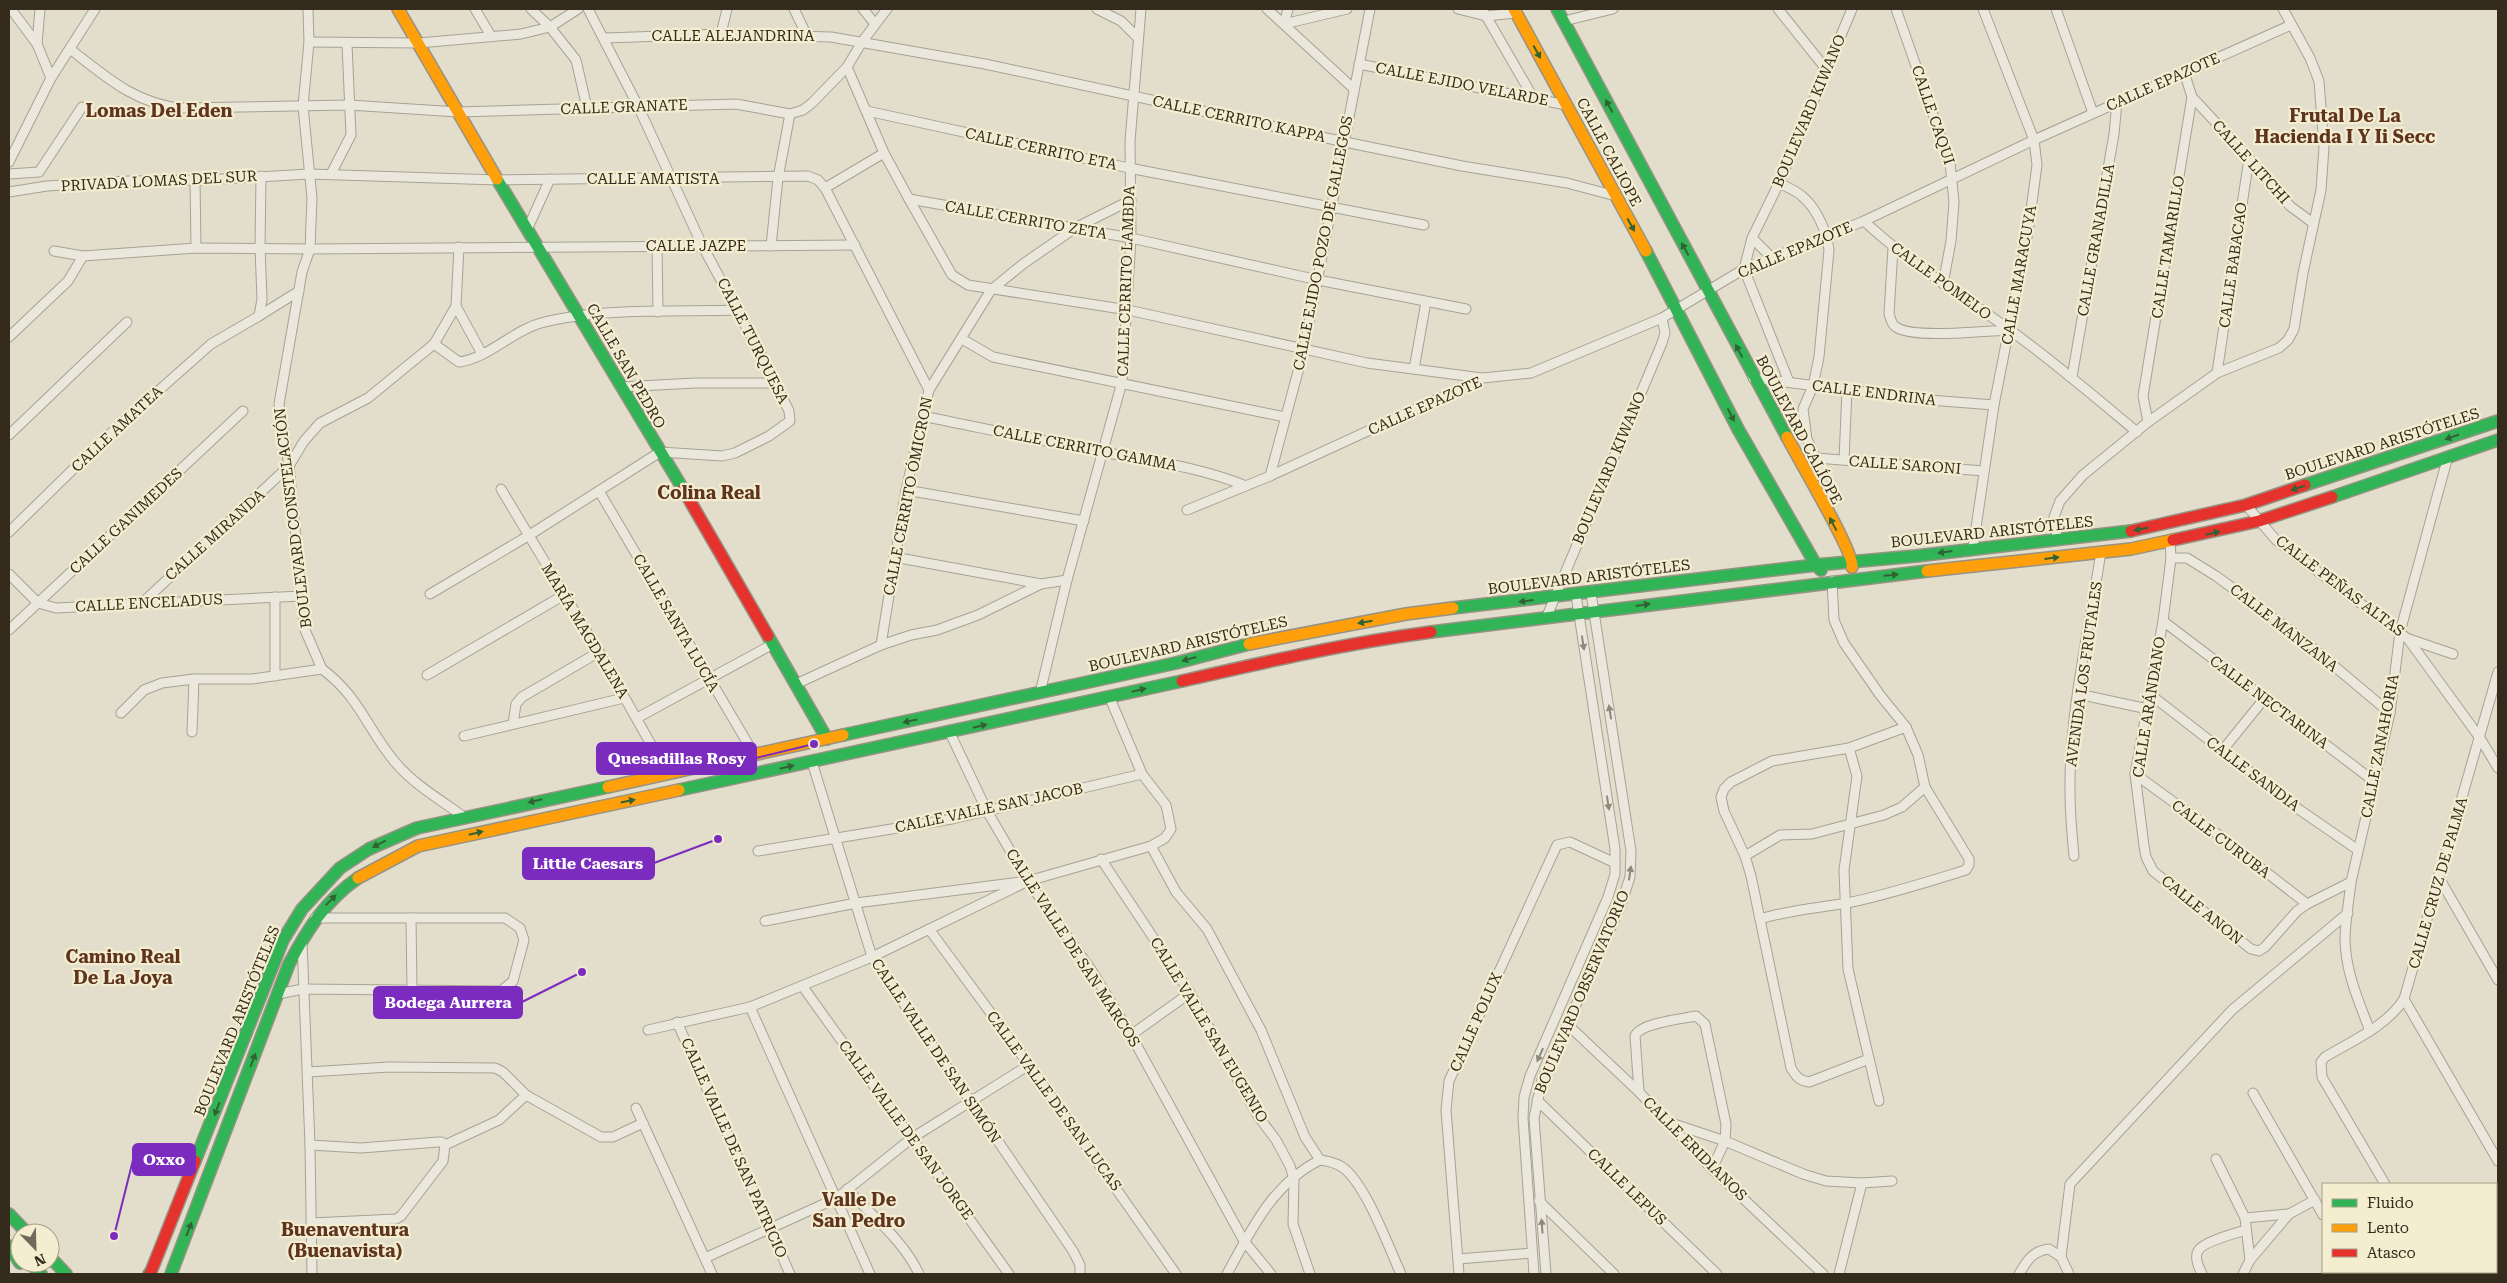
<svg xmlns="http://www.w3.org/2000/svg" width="2507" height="1283" font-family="'Roboto Serif',serif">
	<rect width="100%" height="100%" fill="#e2decb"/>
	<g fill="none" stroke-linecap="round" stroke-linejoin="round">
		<g stroke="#a7a294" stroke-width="11">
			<g id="street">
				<path d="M11 9 37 44"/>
				<path d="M40 9 37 44 51 78"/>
				<path d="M308 9 309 42 303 106 312 198 310 249 302 272 279 404 289 466 305 630 322 669"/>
				<path d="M475 9 491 36"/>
				<path d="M531 9 550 27 576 60 587 108"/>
				<path d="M794 9 807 36"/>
				<path d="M863 9 875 24"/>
				<path d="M1097 9 1121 21 1137 37"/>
				<path d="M1267 9 1354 89"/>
				<path d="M1288 9 1284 24 1347 9"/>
				<path d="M1458 9 1486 16 1516 13"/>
				<path d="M1482 9 1534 99"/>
				<path d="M1778 9 1826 69"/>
				<path d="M1896 9 1950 163 1954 202 1951 241 1943 284"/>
				<path d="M2056 9 2093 113"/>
				<path d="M1564 21 1613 9"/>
				<path d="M721 34 727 9"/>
				<path d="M605 38 721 34 831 37 985 64 1345 142 1462 166 1567 183 1616 196"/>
				<path d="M309 42 419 43 521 34 550 27 578 9"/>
				<path d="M70 49C105 76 135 104 181 108L349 105 458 112 736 104 790 114 803 110 812 103 847 67 862 42 887 9"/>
				<path d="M1359 64 1566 105"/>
				<path d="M847 67 884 153 909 199 952 275 968 285 1128 310 1367 363 1482 378"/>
				<path d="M2192 97 2249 158 2290 206 2313 223"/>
				<path d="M867 111 1129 168 1424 225"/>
				<path d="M9 162 51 78 95 9"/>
				<path d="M9 174 39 172 82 107"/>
				<path d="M331 174 351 135 347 44"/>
				<path d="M195 180 196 248"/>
				<path d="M1779 183C1787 187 1797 191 1803 197 1817 209 1827 232 1829 250L1819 357 1813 386 1803 409 1807 439 1816 458 1984 471"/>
				<path d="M825 188 884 153"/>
				<path d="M9 192 47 186 129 181 204 180 309 174 498 180 808 176 818 180 825 188 929 390"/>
				<path d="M909 199 1131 238 1318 280 1466 309"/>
				<path d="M1864 221C1909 263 1960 294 2010 330 2054 362 2095 397 2137 432"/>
				<path d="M527 230 550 179"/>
				<path d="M1752 238 1772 258"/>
				<path d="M657 245 658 312"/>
				<path d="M771 246 778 178 790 114"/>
				<path d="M459 247 456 306 482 354"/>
				<path d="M1893 248 1889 314C1891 319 1891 324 1896 327 1912 339 1986 331 2009 330"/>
				<path d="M54 251 83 256 196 248 310 249 855 245"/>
				<path d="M259 316 299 291"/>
				<path d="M9 337 68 281 83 256"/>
				<path d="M962 339 993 357 1285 417"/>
				<path d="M434 344 459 362C489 358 512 331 541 323 600 307 677 312 739 310"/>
				<path d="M1414 369 1426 302"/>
				<path d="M2217 373 2249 158"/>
				<path d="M2072 377 2114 134 2117 102"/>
				<path d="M1753 378 1929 400 1994 405"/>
				<path d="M1789 382 1744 269 1752 238 1779 183 1852 9"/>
				<path d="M621 387 695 383H775"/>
				<path d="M922 416C982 428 1042 441 1102 452 1151 461 1200 467 1246 486"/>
				<path d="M2148 422 2143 396 2192 97 2184 72"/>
				<path d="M9 435 127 322"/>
				<path d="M1844 460 1847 390"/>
				<path d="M1270 476 1304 349 1370 9"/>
				<path d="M501 489 599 652 667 773"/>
				<path d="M906 490 1084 521"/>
				<path d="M599 491 754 754"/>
				<path d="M2246 505 2276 540 2408 639 2480 738 2498 768"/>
				<path d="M1187 510 1270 476 1483 378 1531 373 1662 318 1744 269 1864 221 2034 140 2291 25"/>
				<path d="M9 532 103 440 211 344 259 316 262 299 260 247 261 176"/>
				<path d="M2057 538 2054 517 2060 501 2083 475 2148 422 2217 373 2279 348 2288 340 2294 329 2303 273 2321 190 2324 147 2319 81 2310 58 2283 9"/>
				<path d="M2170 541 2171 558 2163 621 2135 774 2144 846 2146 857 2153 871 2251 949 2259 951 2265 947 2297 911 2307 904 2351 882 2390 713 2400 632 2447 460"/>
				<path d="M1973 548 1994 405 2028 232 2037 165 2034 140 1983 9"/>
				<path d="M894 557 1041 584"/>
				<path d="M2171 558H2187L2216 576 2302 639 2390 713"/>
				<path d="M9 574 38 603 56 608 302 596"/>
				<path d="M430 594 528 536 660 452 722 456 735 453 769 436 790 421 789 411 764 360 702 245 638 106 588 9"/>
				<path d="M141 604 289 466 304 441 320 423 368 398 434 344 456 306"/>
				<path d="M1547 616 1662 343 1665 333 1662 318"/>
				<path d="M2163 621 2375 782"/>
				<path d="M9 630 243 411"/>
				<path d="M2409 639 2453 654"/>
				<path d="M881 645 906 490 929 390 991 290 1023 264 1075 228 1131 200"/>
				<path d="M427 675 564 595"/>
				<path d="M275 676V597"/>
				<path d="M796 684 881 645 911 635 937 630 978 615 1041 584 1067 580"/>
				<path d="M1040 693 1067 580 1122 382 1131 238 1130 141 1141 9"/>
				<path d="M2078 694 2148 709"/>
				<path d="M2151 695 2294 806 2358 850"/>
				<path d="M121 713 144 690 162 683 194 679H252L322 669C360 697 367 729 395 762 413 784 441 800 464 817"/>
				<path d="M637 718 773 644"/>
				<path d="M513 724 516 704 522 697 599 652"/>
				<path d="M192 732 194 679"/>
				<path d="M950 733 987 811 1028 881 1092 971 1131 1035 1244 1241 1271 1274"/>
				<path d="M464 736 624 698"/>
				<path d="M1849 748 1857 776 1844 870 1848 969 1879 1101"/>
				<path d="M2222 751 2264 699"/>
				<path d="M812 762 872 957 1073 1251 1080 1265V1274"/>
				<path d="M2135 774 2220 836 2307 904"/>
				<path d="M1151 846 1176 892 1207 929 1261 1030 1305 1137 1320 1160"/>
				<path d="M758 851 952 819 1142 774"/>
				<path d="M1745 856 1780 835 1812 834 1884 815 1902 807 1925 787"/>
				<path d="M2074 856C2072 835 2070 813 2070 791 2069 713 2089 630 2101 552"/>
				<path d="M1101 859 1190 993 1258 1116 1276 1140 1290 1166 1294 1179 1293 1224 1310 1274"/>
				<path d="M2438 876 2498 980"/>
				<path d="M2351 882C2349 901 2345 921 2345 941 2346 973 2359 1002 2370 1031"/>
				<path d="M411 918 412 990"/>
				<path d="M1760 919C1789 910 1818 908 1847 903 1887 895 1927 882 1966 870L1969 865V859L1925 787 1918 755 1906 727 1880 695 1844 643 1834 620 1832 581"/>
				<path d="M765 921 856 903 1021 882"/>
				<path d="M929 929 1029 1065 1176 1274"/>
				<path d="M302 942 310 1145 312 1274"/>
				<path d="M803 987 1009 1274"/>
				<path d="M278 994 303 989 501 991 513 981 524 940 520 928 505 918H315"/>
				<path d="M2404 999 2498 1161"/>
				<path d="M750 1007 870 1274"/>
				<path d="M677 1022 790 1274"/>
				<path d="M1568 1025 1639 1092 1712 1169 1823 1274"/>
				<path d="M648 1030 750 1007 872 957 1028 881 1151 846 1165 838 1171 829 1166 805 1142 774 1109 696"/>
				<path d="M1131 1035 1190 993"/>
				<path d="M1869 1059 1809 1082C1799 1081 1796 1076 1791 1068L1751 876 1745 856 1724 811 1721 797 1724 789 1731 782 1772 761 1849 748 1906 727"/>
				<path d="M308 1072 389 1067 495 1068 503 1072 526 1095 601 1137H613L643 1123"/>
				<path d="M1639 1092 1635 1036C1640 1023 1682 1019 1696 1016L1705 1024 1726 1124 1725 1141 1712 1169"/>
				<path d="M2253 1093 2323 1215"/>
				<path d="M1537 1100 1717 1274"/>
				<path d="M636 1108 712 1274"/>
				<path d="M1671 1123 1725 1141 1803 1174 1826 1181 1862 1183 1892 1181"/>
				<path d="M310 1145 361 1148 438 1142H442L445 1145"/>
				<path d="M445 1145 499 1120 526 1095"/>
				<path d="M2216 1159 2245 1218 2250 1260 2243 1274"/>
				<path d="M1320 1160C1328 1161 1336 1163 1342 1167 1365 1182 1389 1248 1401 1274"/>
				<path d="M2385 1184 2322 1077 2321 1062 2325 1057C2352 1041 2387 1026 2404 999L2498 672"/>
				<path d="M847 1189C872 1216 904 1241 919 1274"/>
				<path d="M1539 1201 1614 1274"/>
				<path d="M2245 1218 2289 1214"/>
				<path d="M311 1223 396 1219 401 1216 443 1161 445 1145"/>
				<path d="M2496 1230 2498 1229"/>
				<path d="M2061 1257 2070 1184 2232 1010 2348 913"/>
				<path d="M705 1258 837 1198 912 1138 1029 1065"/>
				<path d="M1458 1259 1532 1253"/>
				<path d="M2250 1260 2289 1214 2315 1200"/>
				<path d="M2356 1272 2358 1274"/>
				<path d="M2436 1272 2438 1274"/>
				<path d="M1227 1274C1251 1230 1273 1183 1320 1160"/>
				<path d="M1459 1274 1446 1110 1449 1081 1557 845 1570 842 1615 863"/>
				<path d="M1534 1274 1523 1118 1524 1097 1530 1076 1608 897 1615 874V849L1576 595"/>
				<path d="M1546 1274 1534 1118 1542 1080 1621 905 1630 877 1631 851 1591 593"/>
				<path d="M1839 1274 1862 1183"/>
				<path d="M2019 1274C2027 1261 2032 1251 2049 1249L2061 1257 2069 1274"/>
				<path d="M2202 1274C2199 1268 2194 1257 2198 1251 2202 1242 2236 1233 2246 1230"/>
				<path d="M2424 1274 2428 1272"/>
			</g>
		</g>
		<g stroke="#979284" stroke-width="14">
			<g id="fast">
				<path d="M1557 9 1787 437"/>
				<path d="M497 179 683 489"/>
				<path d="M1646 251 1738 429 1816 565 1821 570"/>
				<path d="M2305 485 2498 421"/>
				<path d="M2332 497 2498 440"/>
				<path d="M1453 608 1816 565 1916 556 2131 531"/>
				<path d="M1431 632 1927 571"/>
				<path d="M768 636 827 739"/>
				<path d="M843 735 1176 663 1249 644"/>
				<path d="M679 790 1182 681"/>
				<path d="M195 1161 283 940 302 909 340 868 369 849 417 828 608 787"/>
				<path d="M9 1214 27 1233"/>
				<path d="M9 1246 20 1263"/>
				<path d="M50 1257 66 1274"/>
				<path d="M30 1263 41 1274"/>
				<path d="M149 1274 151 1272"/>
				<path d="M171 1274 289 964C307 930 326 900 358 878"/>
			</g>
		</g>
		<g stroke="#979284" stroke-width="14">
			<g id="slow">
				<path d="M398 9 497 179"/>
				<path d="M1514 9 1646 251"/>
				<path d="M1787 437C1797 456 1855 554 1852 567"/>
				<path d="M1927 571 2131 549 2173 540"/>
				<path d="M1249 644 1406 614 1453 608"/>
				<path d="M608 787 843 735"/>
				<path d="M358 878 418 846 679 790"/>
			</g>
		</g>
		<g stroke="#979284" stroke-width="14">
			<g id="jam">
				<path d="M683 489 768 636"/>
				<path d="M2131 531 2246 505 2305 485"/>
				<path d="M2173 540 2259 521 2332 497"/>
				<path d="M1182 681C1265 662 1347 643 1431 632"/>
				<path d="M150 1274 195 1161"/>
			</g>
		</g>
		<use href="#street" stroke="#eae7dc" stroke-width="9"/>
		<use href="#fast" stroke="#30b455" stroke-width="11"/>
		<use href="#slow" stroke="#ff9f0a" stroke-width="11"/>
		<use href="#jam" stroke="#e5322d" stroke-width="11"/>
	</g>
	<defs><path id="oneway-solid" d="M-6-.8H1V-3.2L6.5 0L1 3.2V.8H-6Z" transform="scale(1.25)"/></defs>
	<g fill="#326233">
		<use href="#oneway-solid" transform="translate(1537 52) rotate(61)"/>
		<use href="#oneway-solid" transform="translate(1609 106) rotate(-118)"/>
		<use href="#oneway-solid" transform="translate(1631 225) rotate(61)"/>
		<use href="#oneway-solid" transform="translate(1685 249) rotate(-119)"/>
		<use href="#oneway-solid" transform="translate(1739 351) rotate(-118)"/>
		<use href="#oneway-solid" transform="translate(1731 415) rotate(63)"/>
		<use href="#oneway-solid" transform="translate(2452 437) rotate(161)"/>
		<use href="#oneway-solid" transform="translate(2298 488) rotate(163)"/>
		<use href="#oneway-solid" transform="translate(1833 524) rotate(-118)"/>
		<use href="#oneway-solid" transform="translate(2141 529) rotate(170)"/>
		<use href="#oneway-solid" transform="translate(2213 533) rotate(-13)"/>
		<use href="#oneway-solid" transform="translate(1945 552) rotate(172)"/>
		<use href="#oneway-solid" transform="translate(2052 558) rotate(-7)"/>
		<use href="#oneway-solid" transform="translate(1891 575) rotate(-5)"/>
		<use href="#oneway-solid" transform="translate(1526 601) rotate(173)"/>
		<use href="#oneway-solid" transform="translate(1643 605) rotate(-8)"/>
		<use href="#oneway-solid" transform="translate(1365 622) rotate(170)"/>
		<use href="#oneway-solid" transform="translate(1189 659) rotate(164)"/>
		<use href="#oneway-solid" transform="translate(1139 690) rotate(-13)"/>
		<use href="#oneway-solid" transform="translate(910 721) rotate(168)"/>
		<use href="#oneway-solid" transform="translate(980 726) rotate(-13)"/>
		<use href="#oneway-solid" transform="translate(787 767) rotate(-13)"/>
		<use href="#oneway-solid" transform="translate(535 801) rotate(167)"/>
		<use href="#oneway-solid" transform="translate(628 801) rotate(-11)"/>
		<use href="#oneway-solid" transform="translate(476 833) rotate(-13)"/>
		<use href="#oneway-solid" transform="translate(379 844) rotate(153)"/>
		<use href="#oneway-solid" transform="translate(331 900) rotate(-46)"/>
		<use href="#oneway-solid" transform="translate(253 1060) rotate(-69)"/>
		<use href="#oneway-solid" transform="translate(217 1109) rotate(111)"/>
		<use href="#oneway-solid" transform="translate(189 1229) rotate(-69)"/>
	</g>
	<g fill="#8f897c">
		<use href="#oneway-solid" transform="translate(1583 643) rotate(81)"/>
		<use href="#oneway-solid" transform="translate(1610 712) rotate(-99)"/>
		<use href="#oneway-solid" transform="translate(1608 803) rotate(81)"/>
		<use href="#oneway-solid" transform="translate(1630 873) rotate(-82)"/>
		<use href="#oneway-solid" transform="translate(1540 1055) rotate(114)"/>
		<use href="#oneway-solid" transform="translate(1542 1226) rotate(-94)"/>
	</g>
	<g text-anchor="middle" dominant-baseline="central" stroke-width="4.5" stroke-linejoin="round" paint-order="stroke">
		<g font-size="15" fill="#342b1d" stroke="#f4edd0">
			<text x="733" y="36">CALLE ALEJANDRINA</text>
			<text transform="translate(2163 82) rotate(-24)">CALLE EPAZOTE</text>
			<text transform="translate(1462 84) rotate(11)">CALLE EJIDO VELARDE</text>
			<text transform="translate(624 107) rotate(-2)">CALLE GRANATE</text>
			<text transform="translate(1809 111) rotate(-67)">BOULEVARD KIWANO</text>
			<text transform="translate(1933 115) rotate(71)">CALLE CAQUI</text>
			<text transform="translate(1239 119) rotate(12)">CALLE CERRITO KAPPA</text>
			<text transform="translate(1041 149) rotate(12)">CALLE CERRITO ETA</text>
			<text transform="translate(1609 152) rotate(62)">CALLE CALIOPE</text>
			<text transform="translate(2251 162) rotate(48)">CALLE LITCHI</text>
			<text x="653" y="179">CALLE AMATISTA</text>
			<text transform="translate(159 181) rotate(-3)">PRIVADA LOMAS DEL SUR</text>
			<text transform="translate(1026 220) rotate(10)">CALLE CERRITO ZETA</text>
			<text transform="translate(2096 240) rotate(-80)">CALLE GRANADILLA</text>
			<text transform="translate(1323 243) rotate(-79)">CALLE EJIDO POZO DE GALLEGOS</text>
			<text x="696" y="246">CALLE JAZPE</text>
			<text transform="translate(2168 247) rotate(-81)">CALLE TAMARILLO</text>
			<text transform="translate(1795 250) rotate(-23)">CALLE EPAZOTE</text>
			<text transform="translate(2233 265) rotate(-82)">CALLE BABACAO</text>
			<text transform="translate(2019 275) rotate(-80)">CALLE MARACUYA</text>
			<text transform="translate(1126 281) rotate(-88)">CALLE CERRITO LAMBDA</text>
			<text transform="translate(1941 281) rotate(36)">CALLE POMELO</text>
			<text transform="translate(753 341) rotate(63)">CALLE TURQUESA</text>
			<text transform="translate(626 366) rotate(60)">CALLE SAN PEDRO</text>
			<text transform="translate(1874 393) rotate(7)">CALLE ENDRINA</text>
			<text transform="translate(1425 406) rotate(-24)">CALLE EPAZOTE</text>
			<text transform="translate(117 429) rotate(-43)">CALLE AMATEA</text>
			<text transform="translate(1799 430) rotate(62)">BOULEVARD CALÍOPE</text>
			<text transform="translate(2382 444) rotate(-18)">BOULEVARD ARISTÓTELES</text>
			<text transform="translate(1085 448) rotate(11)">CALLE CERRITO GAMMA</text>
			<text transform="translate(1905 465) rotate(4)">CALLE SARONI</text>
			<text transform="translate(1609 468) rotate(-67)">BOULEVARD KIWANO</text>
			<text transform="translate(908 496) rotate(-79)">CALLE CERRITO ÓMICRON</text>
			<text transform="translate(293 518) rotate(-97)">BOULEVARD CONSTELACIÓN</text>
			<text transform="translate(126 521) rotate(-43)">CALLE GANIMEDES</text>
			<text transform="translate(1992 532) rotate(-6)">BOULEVARD ARISTÓTELES</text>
			<text transform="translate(215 535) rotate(-42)">CALLE MIRANDA</text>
			<text transform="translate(1589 577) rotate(-7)">BOULEVARD ARISTÓTELES</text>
			<text transform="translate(2340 586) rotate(37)">CALLE PEÑAS ALTAS</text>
			<text transform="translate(149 603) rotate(-3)">CALLE ENCELADUS</text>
			<text transform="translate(676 623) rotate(60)">CALLE SANTA LUCÍA</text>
			<text transform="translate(2284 628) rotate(38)">CALLE MANZANA</text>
			<text transform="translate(585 631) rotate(59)">MARÍA MAGDALENA</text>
			<text transform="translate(1188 644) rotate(-13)">BOULEVARD ARISTÓTELES</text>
			<text transform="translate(2084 674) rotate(-82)">AVENIDA LOS FRUTALES</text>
			<text transform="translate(2269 702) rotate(37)">CALLE NECTARINA</text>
			<text transform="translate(2149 707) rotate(-81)">CALLE ARÁNDANO</text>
			<text transform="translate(2380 746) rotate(-79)">CALLE ZANAHORIA</text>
			<text transform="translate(2253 774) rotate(37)">CALLE SANDIA</text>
			<text transform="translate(989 808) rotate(-12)">CALLE VALLE SAN JACOB</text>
			<text transform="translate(2221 839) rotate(37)">CALLE CURUBA</text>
			<text transform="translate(2438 883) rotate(-74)">CALLE CRUZ DE PALMA</text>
			<text transform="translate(2202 910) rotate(39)">CALLE ANON</text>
			<text transform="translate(1073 948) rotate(57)">CALLE VALLE DE SAN MARCOS</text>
			<text transform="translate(1582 992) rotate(-67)">BOULEVARD OBSERVATORIO</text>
			<text transform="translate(237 1021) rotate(-68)">BOULEVARD ARISTÓTELES</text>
			<text transform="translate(1476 1022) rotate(-66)">CALLE POLUX</text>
			<text transform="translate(1209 1030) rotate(59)">CALLE VALLE SAN EUGENIO</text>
			<text transform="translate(936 1051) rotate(56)">CALLE VALLE DE SAN SIMÓN</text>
			<text transform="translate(1054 1101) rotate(54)">CALLE VALLE DE SAN LUCAS</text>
			<text transform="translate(906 1130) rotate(54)">CALLE VALLE DE SAN JORGE</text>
			<text transform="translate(734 1148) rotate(66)">CALLE VALLE DE SAN PATRICIO</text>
			<text transform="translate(1695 1149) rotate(45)">CALLE ERIDIANOS</text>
			<text transform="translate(1627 1187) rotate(44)">CALLE LEPUS</text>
		</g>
		<g font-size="18" font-weight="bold" fill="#5f341e" stroke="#f4edd0">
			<text x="159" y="110">Lomas Del Eden</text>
			<text x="2345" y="115">Frutal De La<tspan x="2345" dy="21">Hacienda I Y Ii Secc</tspan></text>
			<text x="709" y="492">Colina Real</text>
			<text x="123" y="956">Camino Real<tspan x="123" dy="21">De La Joya</tspan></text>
			<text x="859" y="1199">Valle De<tspan x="859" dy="21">San Pedro</tspan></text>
			<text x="345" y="1229">Buenaventura<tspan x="345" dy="21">(Buenavista)</tspan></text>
		</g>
	</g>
	<path fill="none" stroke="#7b2cbf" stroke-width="2" d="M814 744L756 758M718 839L654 863M582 972L522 1002M114 1236L133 1160"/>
	<g fill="#7b2cbf" stroke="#f4edd0" stroke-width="2">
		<circle cx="814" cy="744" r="5"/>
		<circle cx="718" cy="839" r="5"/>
		<circle cx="582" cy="972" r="5"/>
		<circle cx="114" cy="1236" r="5"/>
	</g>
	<g fill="#7b2cbf" stroke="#7b2cbf" stroke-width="2">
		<rect x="597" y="743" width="159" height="31" rx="5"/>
		<rect x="523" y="848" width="131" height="31" rx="5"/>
		<rect x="374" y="987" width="148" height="31" rx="5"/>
		<rect x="133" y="1144" width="62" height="31" rx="5"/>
	</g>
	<g font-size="16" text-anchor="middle" font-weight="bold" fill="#fff">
		<text x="677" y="764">Quesadillas Rosy</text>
		<text x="588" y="869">Little Caesars</text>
		<text x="448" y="1008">Bodega Aurrera</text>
		<text x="164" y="1165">Oxxo</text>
	</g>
	<rect width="2507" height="1283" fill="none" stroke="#342b1d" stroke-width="20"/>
	<rect x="2322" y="1183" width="175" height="90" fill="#f4edd0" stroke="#a79f88"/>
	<rect x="2332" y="1199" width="25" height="8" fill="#30b455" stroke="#a79f88"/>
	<text x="2367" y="1208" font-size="15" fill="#342b1d">Fluido</text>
	<rect x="2332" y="1224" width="25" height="8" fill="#ff9f0a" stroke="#a79f88"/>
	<text x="2367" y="1233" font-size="15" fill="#342b1d">Lento</text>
	<rect x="2332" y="1249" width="25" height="8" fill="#e5322d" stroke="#a79f88"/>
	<text x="2367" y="1258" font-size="15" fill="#342b1d">Atasco</text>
	<g transform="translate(35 1248) rotate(157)"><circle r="24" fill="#f4edd0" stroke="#a79f88"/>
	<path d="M0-4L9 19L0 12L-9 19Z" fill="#716a5a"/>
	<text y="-8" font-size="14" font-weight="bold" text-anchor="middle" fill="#342b1d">N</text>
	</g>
</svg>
